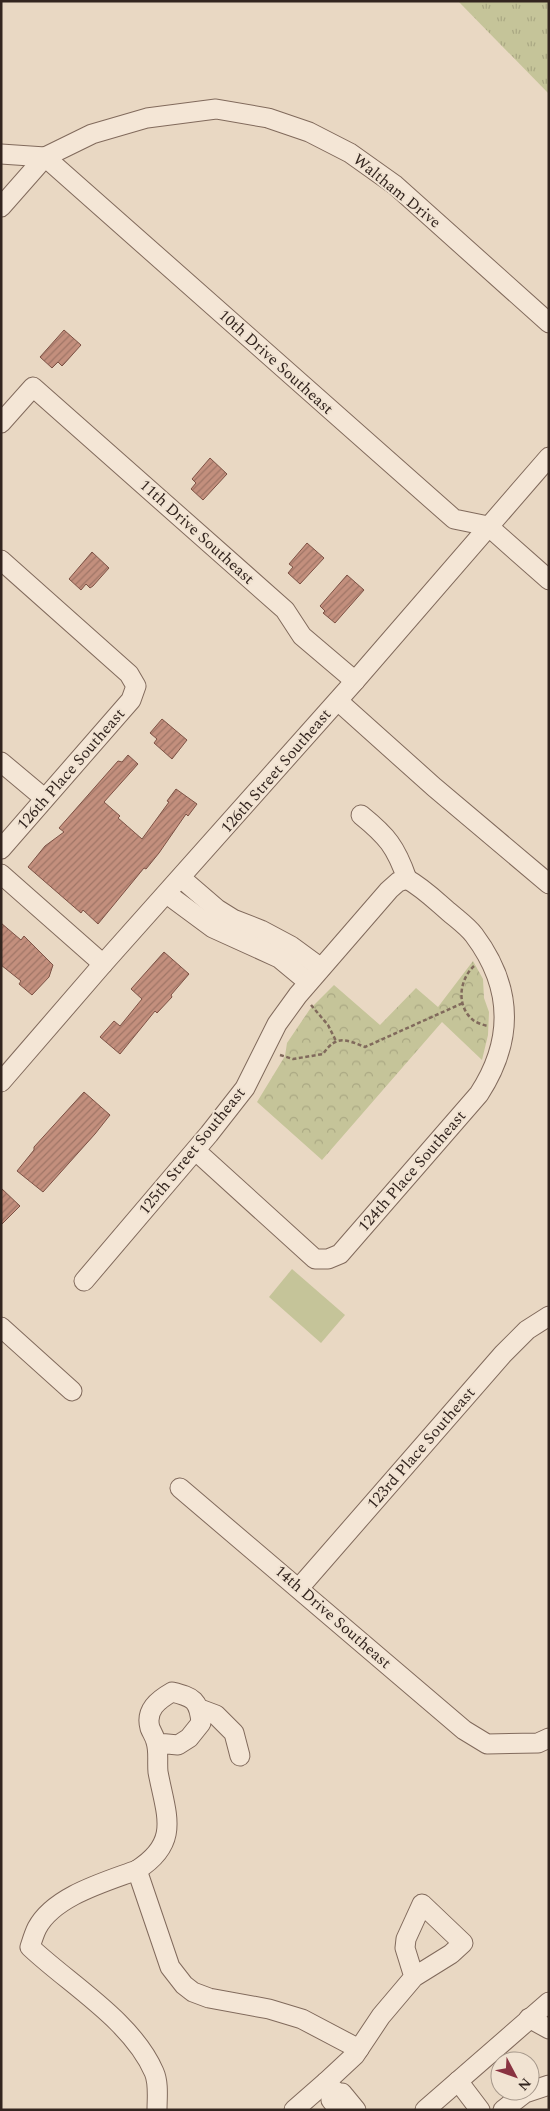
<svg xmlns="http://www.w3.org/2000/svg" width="550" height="2111" font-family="Spectral,serif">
	<defs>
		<pattern id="grass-tufts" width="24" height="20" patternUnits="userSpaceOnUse" patternTransform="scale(1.25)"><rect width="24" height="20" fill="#c5c499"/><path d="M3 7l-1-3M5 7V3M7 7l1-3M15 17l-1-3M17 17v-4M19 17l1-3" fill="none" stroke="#aaa883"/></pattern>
		<pattern id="park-crowns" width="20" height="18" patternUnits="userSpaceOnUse" patternTransform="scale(1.25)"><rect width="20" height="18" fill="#c5c499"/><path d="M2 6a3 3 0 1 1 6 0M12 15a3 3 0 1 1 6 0" fill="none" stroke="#aaa883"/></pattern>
		<pattern id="building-hatch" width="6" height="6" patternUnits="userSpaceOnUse" patternTransform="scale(1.25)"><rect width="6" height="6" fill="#c38f7d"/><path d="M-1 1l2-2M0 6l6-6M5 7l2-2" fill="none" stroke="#9f7566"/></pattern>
	</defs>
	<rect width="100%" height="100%" fill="#e9d8c3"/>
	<path fill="url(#grass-tufts)" d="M458 1H549V94Z"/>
	<path fill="url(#park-crowns)" d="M473 961 483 979 484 998 489 1012 488 1035 482 1060 442 1022 322 1160 257 1102 285 1056 287 1043 310 1009 334 985 380 1025 416 988 438 1007Z"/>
	<path fill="#c5c499" d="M292 1269 345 1315 321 1343 269 1297Z"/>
	<g fill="url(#building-hatch)" stroke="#7d5245">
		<path d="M64 330 81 345 64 364 62 366 58 362 52 368 40 357Z"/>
		<path d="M210 458 227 474 203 500 191 489 196 483 192 479Z"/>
		<path d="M307 543 324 558 300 584 288 573 293 567 289 564Z"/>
		<path d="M92 552 109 568 93 586 90 588 86 584 81 590 69 579Z"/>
		<path d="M347 575 364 590 335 623 323 613 325 611 320 606Z"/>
		<path d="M162 719 187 740 172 759 154 743 157 739 150 733Z"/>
		<path d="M128 755 138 764 104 802 120 816 118 818 142 839 169 802 167 801 176 789 197 804 188 816 186 814 159 853 146 869 144 868 98 924 83 910 81 913 28 867 45 846 64 832 59 828 118 761 122 762Z"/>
		<path d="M1 923 21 940 24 936 53 965 49 977 32 995 19 984 21 981 1 965Z"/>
		<path d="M164 952 189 974 171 995 172 997 157 1013 155 1011 120 1054 100 1037 114 1021 120 1026 142 999 131 989Z"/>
		<path d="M84 1092 110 1115 95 1134 43 1192 17 1171 34 1150V1147Z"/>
		<path d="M1 1188 20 1206 1 1225Z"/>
	</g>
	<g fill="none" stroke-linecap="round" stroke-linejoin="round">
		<g stroke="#816a5c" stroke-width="21">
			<g id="minor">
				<path d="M1 154 45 157 454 519 488 526 549 580"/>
				<path d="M1 207 45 157 92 134 147 118 216 109 268 118 309 132 350 153 395 185 549 323"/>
				<path d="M1 423 33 387 285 610 302 636 355 681"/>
				<path d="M1 560 129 674 136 686 131 700 1 849"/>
				<path d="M338 701 434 787 549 884"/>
				<path d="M1 762 44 798"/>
				<path d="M361 815C387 836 396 847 407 879"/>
				<path d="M1 874 103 964"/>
				<path d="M181 878 217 909 233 919 261 930 291 946 321 968"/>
				<path d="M167 894 213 928 279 958 308 982"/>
				<path d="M1 1082 103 964 355 681 549 457"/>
				<path d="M196 1151 315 1259H328L340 1254 479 1094C514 1040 513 987 474 935 467 926 457 919 449 912 435 900 423 888 407 879"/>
				<path d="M84 1281 209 1134 245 1088 277 1024 298 995 389 890 398 882 407 879"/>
				<path d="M1 1327 72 1391"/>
				<path d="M180 1488 464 1730 487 1744 538 1743 549 1738"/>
				<path d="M299 1588 503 1354 527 1330 549 1316"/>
				<path d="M200 1709 216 1715 234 1733 240 1756"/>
				<path d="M137 1870C181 1842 166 1815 158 1772 157 1762 159 1751 156 1742 155 1737 152 1733 150 1728 145 1710 158 1700 172 1692 193 1697 199 1700 201 1723L189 1738 178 1745 157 1743"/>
				<path d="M529 2018 549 2029"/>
				<path d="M458 2081 480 2110"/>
				<path d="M337 2093 326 2082 355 2055 381 2016 414 1977 451 1954 463 1943 422 1904 406 1939 405 1948 414 1977"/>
				<path d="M157 2110C157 2098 159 2083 154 2072 132 2021 69 1984 30 1947 32 1941 34 1934 37 1928 54 1896 105 1882 137 1870L170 1967 184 1985 193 1992 209 1998 269 2009 302 2019 359 2049"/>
				<path d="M294 2110 326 2082"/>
				<path d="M339 2110 331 2100C333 2094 337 2093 342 2093L356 2110"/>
				<path d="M425 2110 549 2002"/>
				<path d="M503 2110 525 2093 549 2085"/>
			</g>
		</g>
		<g stroke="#816a5c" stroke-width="2.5" stroke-dasharray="4 2.5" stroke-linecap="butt">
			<path d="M474 966C459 980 456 1006 473 1020 477 1023 483 1025 488 1026"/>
			<path d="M311 1005 328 1025 336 1041"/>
			<path d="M280 1055 293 1059 323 1054C336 1035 345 1039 365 1047L463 1003"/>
		</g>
		<use href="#minor" stroke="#f4e6d6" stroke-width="19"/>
	</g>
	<g text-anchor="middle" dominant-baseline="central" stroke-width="4" stroke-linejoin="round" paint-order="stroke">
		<g font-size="16" fill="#33251f" stroke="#f1e3d2">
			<text transform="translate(397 191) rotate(39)">Waltham Drive</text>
			<text transform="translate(276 362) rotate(42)">10th Drive Southeast</text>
			<text transform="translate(197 532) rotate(42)">11th Drive Southeast</text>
			<text transform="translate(71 769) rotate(-49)">126th Place Southeast</text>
			<text transform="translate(276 771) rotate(-49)">126th Street Southeast</text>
			<text transform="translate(192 1151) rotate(-51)">125th Street Southeast</text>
			<text transform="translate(412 1171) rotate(-49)">124th Place Southeast</text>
			<text transform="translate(421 1448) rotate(-49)">123rd Place Southeast</text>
			<text transform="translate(333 1617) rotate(41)">14th Drive Southeast</text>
		</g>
	</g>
	<rect width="550" height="2111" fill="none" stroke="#33251f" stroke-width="5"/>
	<g transform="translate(515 2076) rotate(131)"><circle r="24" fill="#f1e3d2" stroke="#a5978a"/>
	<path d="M0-4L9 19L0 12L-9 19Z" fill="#893341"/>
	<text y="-8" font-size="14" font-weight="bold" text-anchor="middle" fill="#33251f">N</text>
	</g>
</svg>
